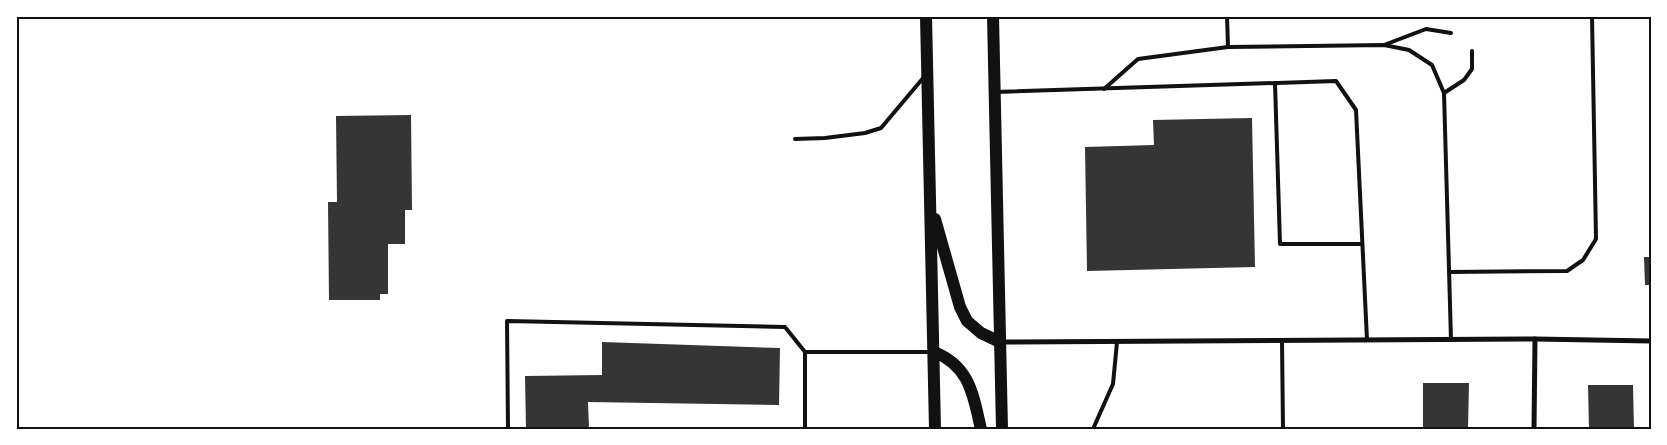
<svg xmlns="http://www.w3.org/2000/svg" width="1667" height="445" font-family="'Golos Text',sans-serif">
	<rect width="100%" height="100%" fill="#fff"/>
	<g fill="#353535">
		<rect x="1649" y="105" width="2" height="24"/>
		<path d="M411 115 412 210H405V244H388V294H380V300H329L328 202H337L336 116Z"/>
		<path d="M1252 118 1255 267 1087 271 1085 147 1154 145 1153 120Z"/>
		<path d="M1644 257H1651V285H1645Z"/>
		<path d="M602 342 780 348 779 405 588 402 589 429H526L525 376 602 375Z"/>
		<path d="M1423 383H1469L1468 429H1423Z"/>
		<path d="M1588 385H1633L1634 429H1589Z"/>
	</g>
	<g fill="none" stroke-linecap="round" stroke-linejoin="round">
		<g stroke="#111" stroke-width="4">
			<path d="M1227 16 1228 47"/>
			<path d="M1384 45 1426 29 1451 33"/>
			<path d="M1275 83 1280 244H1361"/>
			<path d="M1104 89 1138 59 1228 47 1384 45 1409 50 1432 65 1444 93 1451 340"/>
			<path d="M996 92 1336 81 1356 110 1367 340"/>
			<path d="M1444 93 1464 80 1472 69V51"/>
			<path d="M795 139 825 138 865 133 881 128 924 77"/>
			<path d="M1449 272 1567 271 1583 260 1596 239 1592 16"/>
			<path d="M1282 341 1283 429"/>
			<path d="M805 352V429"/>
			<path d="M508 429 507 321 785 327 805 352H931"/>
			<path d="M1093 429 1113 384 1117 342"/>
		</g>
		<g stroke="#111" stroke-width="5">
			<path d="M1001 342 1535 339 1651 341"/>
			<path d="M1534 429 1535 339"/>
		</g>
		<g stroke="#111" stroke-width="12">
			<path d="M926 16 935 429"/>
			<path d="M993 16 1002 429"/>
			<path d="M935 219 960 307 967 321 981 333 1000 342"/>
			<path d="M934 352C970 366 973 395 981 429"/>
		</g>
	</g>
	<rect width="1667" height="445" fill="none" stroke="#ffffff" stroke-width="35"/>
	<rect x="18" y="18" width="1632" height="410" fill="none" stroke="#111" stroke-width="2"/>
</svg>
